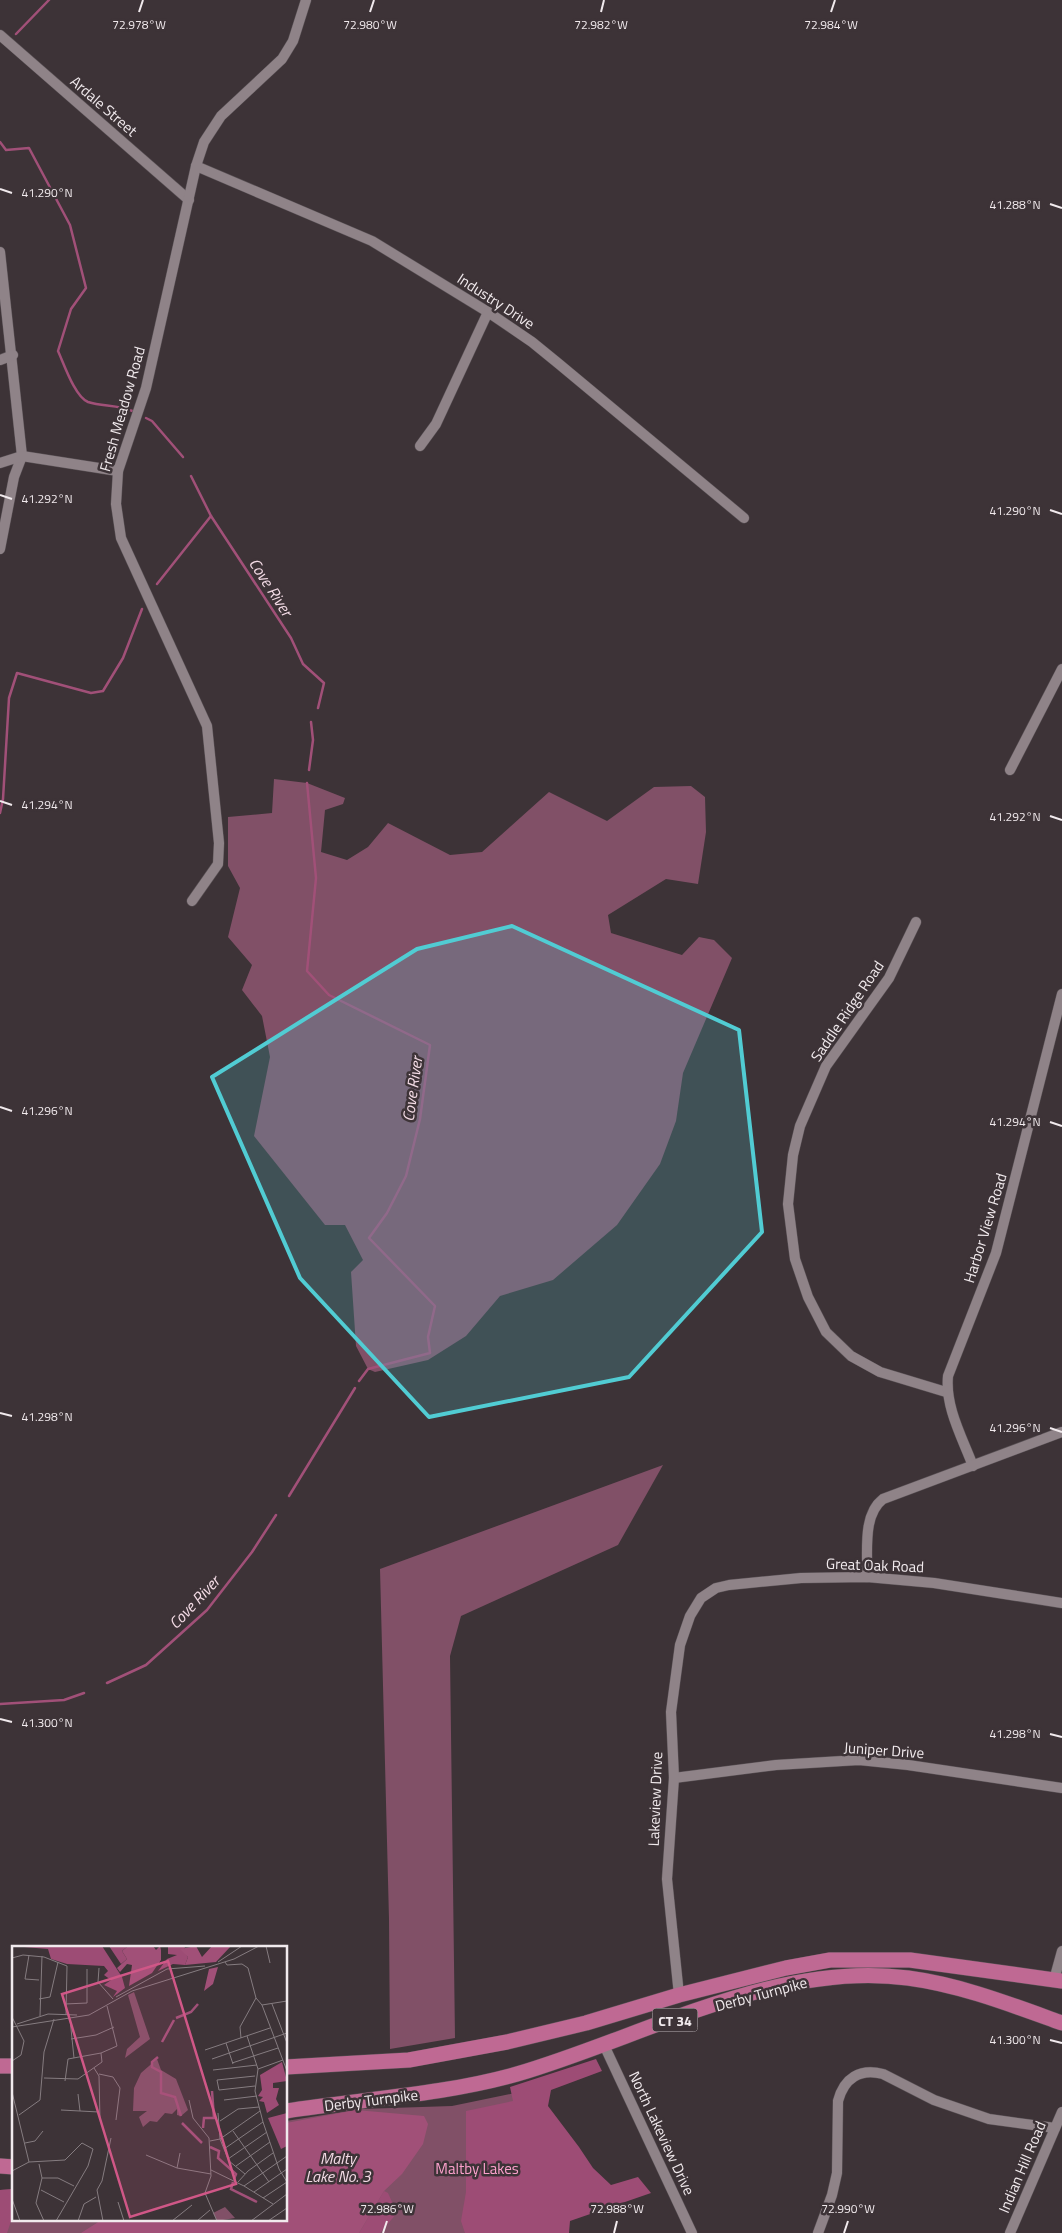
<svg xmlns="http://www.w3.org/2000/svg" width="1062" height="2233" font-family="'Titillium Web',sans-serif">
	<rect width="100%" height="100%" fill="#3d3337"/>
	<g fill="#815067">
		<path d="M274 779 307 783 345 798 343 804 325 810 321 852 347 860 368 847 388 823 450 855 482 852 549 792 607 821 654 787 691 786 705 797 706 832 698 884 666 879 608 915 611 933 682 955 699 937 714 940 732 958 683 1073 676 1121 660 1164 617 1225 553 1280 500 1296 466 1336 428 1360 375 1372 368 1369 356 1346 351 1272 363 1260 345 1225H325L254 1136 270 1057 262 1016 242 990 252 965 228 937 240 888 228 866V817L272 813Z"/>
		<path d="M663 1465 618 1545 461 1616 450 1656 455 2038 390 2049 389 1919 380 1569Z"/>
		<path d="M535 2089 553 2233H0V2190L14 2189V2219H286V2121L361 2109 452 2106Z"/>
	</g>
	<g fill="#9d4c75">
		<path d="M596 2059 602 2071 551 2090 548 2106 579 2147 593 2168 611 2185 638 2177 651 2193 570 2221 569 2233H465L461 2221 466 2192V2111L513 2101 510 2087Z"/>
		<path d="M14 2189V2219H17L11 2221 7 2233H0V2190Z"/>
		<path d="M384 2191 388 2193 397 2213 380 2233H359Z"/>
	</g>
	<path fill="#a15078" d="M356 2110 424 2116 428 2124 423 2144 402 2174 384 2191 359 2233H81L103 2219H286V2123Z"/>
	<g fill="none" stroke-linecap="round" stroke-linejoin="round">
		<g stroke="#a15078" stroke-width="2.5">
			<path d="M16 34 49 0"/>
			<path d="M0 142 6 150 29 148 70 225 86 288 71 309 58 351C64 364 75 397 88 402 104 407 117 404 135 412"/>
			<path d="M146 418 152 421 183 457"/>
			<path d="M191 476 211 516 291 638 303 664 324 683 318 708"/>
			<path d="M157 584 211 516"/>
			<path d="M309 770 313 740 311 722"/>
			<path d="M307 783 316 878 307 971 329 995 430 1045 420 1119 406 1176 387 1213 369 1238 435 1306 428 1337 430 1353 368 1369 359 1381"/>
			<path d="M0 813 3 799 9 698 17 673 91 693 103 691 123 658 142 609"/>
			<path d="M289 1496 355 1388"/>
			<path d="M107 1683 146 1665 207 1610 252 1552 276 1515"/>
			<path d="M0 1704 64 1700 84 1693"/>
		</g>
		<g stroke="#595155" stroke-width="11">
			<g id="minor">
				<path d="M0 35 189 200"/>
				<path d="M196 166 372 241 488 312 532 342 559 364 744 518"/>
				<path d="M0 252 22 456 14 477 0 549"/>
				<path d="M0 360 13 355"/>
				<path d="M420 446 436 424 488 312"/>
				<path d="M0 463 22 456 118 471"/>
				<path d="M1010 770 1062 669"/>
				<path d="M192 901 218 864 219 843 207 726 121 538 116 504 118 471 146 388 196 166 204 142 221 116 282 59 293 41 306 0"/>
				<path d="M916 922 889 978 826 1066 800 1126 793 1155 788 1204 795 1259 808 1297 826 1332 851 1356 880 1372 946 1392"/>
				<path d="M973 1466C962 1437 945 1407 948 1376L996 1253 1062 994"/>
				<path d="M867 1577C868 1553 862 1515 883 1499L1062 1432"/>
				<path d="M674 1778 776 1765 859 1760 908 1765 1062 1788"/>
				<path d="M1054 1980 1062 1951"/>
				<path d="M679 1995 667 1879 674 1778 671 1712 680 1645 690 1616 701 1598 716 1588 729 1585 801 1578 867 1577 934 1583 1062 1603"/>
				<path d="M604 2045 692 2233"/>
				<path d="M818 2233 832 2195 837 2173 838 2101C844 2078 860 2068 883 2074L934 2100 989 2119 1055 2128"/>
				<path d="M1010 2233 1062 2112"/>
			</g>
		</g>
		<g stroke="#595155" stroke-width="16">
			<g id="highway">
				<path d="M0 2066H14"/>
				<path d="M286 2067 409 2060 507 2042 586 2023 679 1995 786 1968 830 1960H910L1062 1981"/>
				<path d="M286 2111C363 2099 442 2095 517 2074 641 2038 776 1960 908 1978 961 1985 1012 2005 1062 2023"/>
				<path d="M0 2166 14 2167"/>
			</g>
		</g>
		<use href="#minor" stroke="#8f8388" stroke-width="10"/>
		<use href="#highway" stroke="#bf6993" stroke-width="15"/>
	</g>
	<path fill="#51ccd3" fill-opacity="0.2" stroke="#51ccd3" stroke-width="4" stroke-linejoin="round" d="M512 926 739 1030 762 1232 629 1377 429 1417 300 1278 212 1077 417 949Z"/>
	<path fill="none" stroke="#f1eaed" stroke-width="2" d="M139 12 143 0M370 12 374 0M601 12 604 0M831 12 835 0M0 189 12 193M1050 204 1062 208M0 495 12 499M1050 510 1062 514M0 801 12 805M1050 816 1062 820M0 1107 12 1111M1050 1122 1062 1126M0 1413 12 1416M1050 1428 1062 1432M0 1719 12 1722M1050 1734 1062 1737M1050 2040 1062 2043M383 2233 387 2221M614 2233 617 2221M844 2233 848 2221"/>
	<g text-anchor="middle" dominant-baseline="central" stroke-width="5" stroke-linejoin="round" paint-order="stroke">
		<rect fill="#3d3337" stroke="#bbb3b6" stroke-width="1" x="652.5" y="2008.5" width="45" height="23" rx="4"/>
		<g font-size="14" font-weight="bold" fill="#f1eaed">
			<text x="675" y="2020">CT 34</text>
		</g>
		<g font-size="15" fill="#f1eaed" stroke="#3d3337">
			<text transform="translate(104 106) rotate(41)">Ardale Street</text>
			<text transform="translate(496 301) rotate(33)">Industry Drive</text>
			<text transform="translate(122 409) rotate(-74)">Fresh Meadow Road</text>
			<text transform="translate(847 1011) rotate(-56)">Saddle Ridge Road</text>
			<text transform="translate(985 1228) rotate(-73)">Harbor View Road</text>
			<text transform="translate(875 1565) rotate(2)">Great Oak Road</text>
			<text transform="translate(884 1750) rotate(4)">Juniper Drive</text>
			<text transform="translate(655 1799) rotate(-88)">Lakeview Drive</text>
			<text transform="translate(761 1994) rotate(-15)">Derby Turnpike</text>
			<text transform="translate(371 2100) rotate(-7)">Derby Turnpike</text>
			<text transform="translate(662 2133) rotate(65)">North Lakeview Drive</text>
			<text transform="translate(1022 2167) rotate(-67)">Indian Hill Road</text>
		</g>
		<g font-size="15" fill="#fca1cc" stroke="#3d3337">
			<text x="477" y="2168">Maltby Lakes</text>
		</g>
		<g font-size="16" font-style="italic" fill="#f4dce6" stroke="#3d3337">
			<text transform="translate(271 587) rotate(57)">Cove River</text>
			<text transform="translate(412 1089) rotate(-82)">Cove River</text>
			<text transform="translate(194 1602) rotate(-47)">Cove River</text>
			<text x="338" y="2158">Malty<tspan x="338" dy="18">Lake No. 3</tspan></text>
		</g>
	</g>
	<g transform="translate(12 1946)">
		<rect width="275" height="275" fill="#3d3337"/>
		<path d="M122 46 138 93 113 112 115 103 128 91 116 49ZM145 113 149 124 164 133 176 164 169 170 165 169V163L160 168 153 167 145 176 138 175 131 181 127 171 135 165H121L122 142 129 127ZM213 261 223 272 205 275 201 267Z" fill="#815067"/>
		<path d="M0 0H90L110 31 113 42 101 51 105 45 92 39 99 34 92 29 96 25 92 20 55 18 39 13 36 3ZM97 0H116L110 5 115 13 109 18ZM156 0H174L171 4 176 11 173 19 161 18 146 25 155 13 165 9 156 8ZM270 116 275 135 261 137V142H267L264 153 267 159 255 167 252 156 247 155 251 151 246 150 250 144 248 129ZM275 167V200L269 203 256 172Z" fill="#9d4c75"/>
		<path d="M116 0H141L144 4 148 0 149 4V14L140 27 117 40 120 19 115 18 108 26 105 22 115 13 110 5ZM184 0 190 11 200 0H219L204 16 173 19 176 11 168 3ZM206 21 201 38 192 45 197 23Z" fill="#a15078"/>
		<path fill="none" stroke="#a15078" stroke-width="2.5" d="M164 72 179 66 186 58M150 96 162 74M146 111 140 116V121L149 126V147L163 151 169 170M170 177 190 197M191 182 192 172H202L200 145M198 201 207 205 206 212 224 228 222 233M221 236 219 243 245 256"/>
		<path fill="none" stroke="#857c80" stroke-width="1" d="M254 0 258 17M17 9 13 33 27 34M0 12 11 9 32 11 55 20 54 69M206 16 230 0M213 16 215 19 230 18 236 22 244 52 250 59 275 125M87 22 86 36 101 53M104 51 155 23 193 20M27 53 38 51 46 16M53 58 75 57V23M260 58 275 97M250 59 275 55M28 70 30 10M0 71 12 95 9 109 0 115M58 73 62 112M5 78 36 68 65 69M0 81 77 69 120 45 222 13 247 0M235 90 246 123 243 145 251 176 267 223 275 236M229 92 228 81 244 52M59 93 84 89 102 81M214 97 221 118M193 104 258 82M200 113 275 87M220 117 266 102M82 122 87 130 88 174M246 123 271 114M201 124 245 119M87 128 101 131 108 142 104 174M243 130 205 134 207 144 243 140M32 132 66 133 90 116 89 107M53 135 56 113 89 107 105 100 95 60M0 146 17 216 0 225M66 148 68 165M177 154 181 172 197 192 199 230 193 247 205 275M212 154 245 150M49 164 87 166M206 167 208 193 212 203 217 215 233 228M7 169 28 154 32 106 42 73M208 175 226 163 247 161M221 185 257 236M198 195 208 193 248 165M13 197 23 195 31 185M212 203 251 176M134 209 165 222 199 228M216 213 255 186M17 216 53 214 70 197 81 203 76 220 44 275M27 218 30 232 24 257 32 275M224 220 258 196M165 222 168 207M199 224 232 240 261 258M30 232H46L62 240M226 236 236 225 261 207M232 240 275 210M29 244 52 256M242 246 275 223M251 252 275 236M0 253 8 275M106 256 112 275M66 275 72 258 84 251M91 275 85 244 90 235 99 192M160 275 180 259M185 275 198 264M239 275 275 248M256 275 275 262"/>
		<path fill="#d05787" fill-opacity="0.15" stroke="#d05787" stroke-width="2.5" d="M156 15 224 238 118 271 50 48Z"/>
		<rect width="275" height="275" fill="none" stroke="#f1eaed" stroke-width="2.5"/>
	</g>
	<g font-size="12" text-anchor="middle" fill="#f1eaed" stroke="#3d3337" stroke-width="5" stroke-linejoin="round" paint-order="stroke">
		<text x="139" y="29">72.978°W</text>
		<text x="370" y="29">72.980°W</text>
		<text x="601" y="29">72.982°W</text>
		<text x="831" y="29">72.984°W</text>
		<text x="47" y="197">41.290°N</text>
		<text x="1015" y="209">41.288°N</text>
		<text x="47" y="503">41.292°N</text>
		<text x="1015" y="515">41.290°N</text>
		<text x="47" y="809">41.294°N</text>
		<text x="1015" y="821">41.292°N</text>
		<text x="47" y="1115">41.296°N</text>
		<text x="1015" y="1126">41.294°N</text>
		<text x="47" y="1421">41.298°N</text>
		<text x="1015" y="1432">41.296°N</text>
		<text x="47" y="1727">41.300°N</text>
		<text x="1015" y="1738">41.298°N</text>
		<text x="1015" y="2044">41.300°N</text>
		<text x="387" y="2213">72.986°W</text>
		<text x="617" y="2213">72.988°W</text>
		<text x="848" y="2213">72.990°W</text>
	</g>
</svg>
